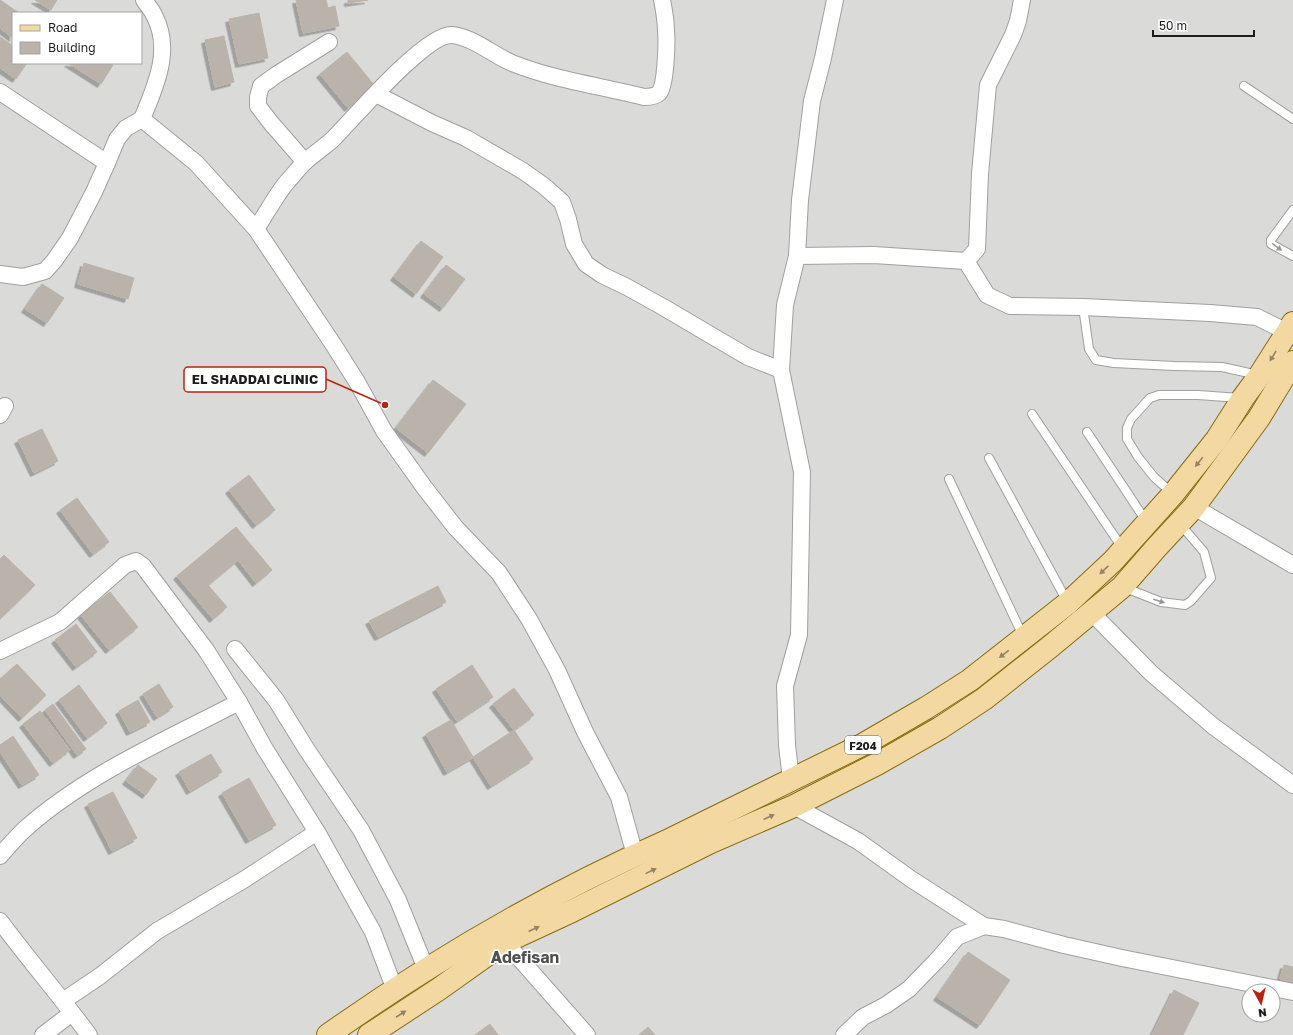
<svg xmlns="http://www.w3.org/2000/svg" width="1293" height="1035" font-family="'Golos Text',sans-serif">
	<defs>
		<filter id="shadow"><feDropShadow dx="-3.5" dy="3.5" stdDeviation="0" flood-color="#0004"/></filter>
	</defs>
	<rect width="100%" height="100%" fill="#edebe3"/>
	<path fill="#dadad9" fill-rule="evenodd" d="M0 0H1293V1035H0ZM13 13H141V63H13ZM1249 991H1273V1015H1249Z"/>
	<g fill="#b9b3ac" stroke="#bdb3a7" filter="url(#shadow)">
		<path d="M0 0 19 13H13V38L0 28Z"/>
		<path d="M35 0H57L51 10Z"/>
		<path d="M296 0H326L328 8 335 6 339 26 303 33Z"/>
		<path d="M348 0H368L348 3Z"/>
		<path d="M259 13 268 58 239 64 229 19Z"/>
		<path d="M224 36 234 82 215 87 205 40Z"/>
		<path d="M0 37 13 46V63H27L16 79 0 68Z"/>
		<path d="M347 52 375 86 348 108 320 74Z"/>
		<path d="M68 63H109L113 65 101 84Z"/>
		<path d="M421 241 443 257 416 294 394 277Z"/>
		<path d="M84 263 134 278 128 299 78 284Z"/>
		<path d="M446 265 465 279 443 308 424 294Z"/>
		<path d="M42 284 64 298 47 323 25 309Z"/>
		<path d="M433 380 466 404 428 453 396 428Z"/>
		<path d="M42 429 58 461 34 473 18 440Z"/>
		<path d="M249 475 275 510 256 525 229 490Z"/>
		<path d="M77 498 109 542 93 554 60 510Z"/>
		<path d="M236 527 272 570 256 583 238 560 208 585 227 607 213 619 177 576Z"/>
		<path d="M4 555 35 585 0 619V559Z"/>
		<path d="M438 586 446 602 378 637 369 621Z"/>
		<path d="M110 592 138 627 109 650 81 615Z"/>
		<path d="M76 624 97 652 76 667 55 640Z"/>
		<path d="M17 664 46 695 22 718 0 695V679Z"/>
		<path d="M472 665 493 697 457 721 436 689Z"/>
		<path d="M159 684 173 707 157 717 143 694Z"/>
		<path d="M79 685 107 723 87 738 59 700Z"/>
		<path d="M514 688 534 715 514 730 493 704Z"/>
		<path d="M138 700 150 722 130 732 119 711Z"/>
		<path d="M53 704 86 749 77 755 45 710Z"/>
		<path d="M40 711 70 750 53 763 23 724Z"/>
		<path d="M451 720 473 757 447 772 426 734Z"/>
		<path d="M514 730 533 759 491 786 473 757Z"/>
		<path d="M13 736 39 775 22 785 0 752V745Z"/>
		<path d="M211 754 222 772 190 791 179 772Z"/>
		<path d="M138 765 157 779 146 795 126 781Z"/>
		<path d="M249 778 276 825 249 840 222 793Z"/>
		<path d="M113 792 137 838 112 851 88 804Z"/>
		<path d="M968 952 1010 980 980 1025 937 997Z"/>
		<path d="M1284 965 1293 967V983L1280 979Z"/>
		<path d="M1174 990 1199 1003 1183 1035H1152Z"/>
		<path d="M490 1024 498 1035H475Z"/>
		<path d="M648 1027 655 1035H639Z"/>
	</g>
	<g fill="none" stroke-linecap="round" stroke-linejoin="round">
		<g stroke="#a0a0a0" stroke-width="10">
			<g id="lane">
				<path d="M1244 86 1293 119"/>
				<path d="M1293 210 1271 240V244L1293 256"/>
				<path d="M1083 307 1089 349 1096 360 1114 363 1174 366 1222 367 1258 375"/>
				<path d="M1032 414 1123 549"/>
				<path d="M1087 432 1146 521"/>
				<path d="M989 458 1068 603"/>
				<path d="M949 479 1023 636"/>
				<path d="M1173 494 1154 477 1138 457 1127 439V428L1131 419 1150 398 1159 395H1198L1240 398"/>
				<path d="M1123 587 1161 602 1185 605 1191 601 1211 578 1204 552 1180 524"/>
			</g>
		</g>
		<g stroke="#a0a0a0" stroke-width="18">
			<g id="street">
				<path d="M144 0C147 5 152 10 154 15 173 50 155 87 142 119L196 163 256 229 333 344 357 382 384 431 424 487 455 527 499 573 529 619 557 670 585 732 619 797 635 855"/>
				<path d="M0 92 107 163"/>
				<path d="M376 94 432 123 466 138 523 171 544 186 562 202 568 219 574 244 586 264 602 275 627 287 663 307 748 357 781 370"/>
				<path d="M305 162 271 123 258 106V97L261 86 276 75 329 42"/>
				<path d="M256 229C266 214 275 197 286 183 293 176 299 167 306 161 315 153 324 147 332 140 352 120 426 33 452 35 473 37 493 55 512 63 554 80 601 86 644 97 649 97 656 96 659 93 666 85 667 42 666 31 666 20 664 10 662 0"/>
				<path d="M797 256 874 255 966 261"/>
				<path d="M966 261 987 295 1010 306 1083 307 1210 313 1257 317 1287 332"/>
				<path d="M966 261 977 249 980 174 988 85 1013 35 1018 21 1022 0"/>
				<path d="M0 274 23 277 45 271 54 261 70 238 94 192 107 163 117 139 126 128 142 119"/>
				<path d="M0 415 5 406"/>
				<path d="M1194 507 1293 565"/>
				<path d="M1092 613 1151 673 1213 726 1293 785"/>
				<path d="M235 649 276 700 307 750 361 830 398 900 426 969"/>
				<path d="M0 651 60 622 125 565 136 561 143 566 206 650 239 702 265 749 317 832 373 932 395 990"/>
				<path d="M791 779 787 745 785 686 799 635 802 472 781 370 785 305 797 256 800 200 812 101 823 58 835 0"/>
				<path d="M794 806 858 841 911 879 984 926 1004 929 1064 945 1122 958 1293 992"/>
				<path d="M0 856C8 847 16 837 25 829 85 775 168 739 239 702"/>
				<path d="M0 921C29 960 60 996 89 1035"/>
				<path d="M505 942 587 1035"/>
				<path d="M63 1001 100 976 157 931 245 879 317 832"/>
				<path d="M43 1035 72 1013"/>
				<path d="M844 1035 863 1017 886 1005 909 989 939 958 957 937 984 926"/>
			</g>
		</g>
		<g stroke="#886c0d" stroke-width="24">
			<g id="primary">
				<path d="M328 1035C434 960 547 894 667 841L864 744 926 708 970 680 1068 603 1113 561 1173 494 1217 439 1243 398 1260 375 1293 323"/>
				<path d="M369 1035 439 989 505 942 572 911 711 842 794 806 877 764 940 728 984 699 1051 646 1122 587 1156 548 1194 507 1259 418 1293 362"/>
			</g>
		</g>
		<use href="#lane" stroke="#fff" stroke-width="8"/>
		<use href="#street" stroke="#fff" stroke-width="16"/>
		<use href="#primary" stroke="#f3d9a1" stroke-width="22"/>
	</g>
	<defs><path id="oneway-solid" d="M-6-.8H1V-3.2L6.5 0L1 3.2V.8H-6Z"/></defs>
	<g fill="#999">
		<use href="#oneway-solid" transform="translate(1277 247) rotate(36)"/>
		<use href="#oneway-solid" transform="translate(1159 601) rotate(17)"/>
	</g>
	<g fill="#928465">
		<use href="#oneway-solid" transform="translate(1273 356) rotate(122)"/>
		<use href="#oneway-solid" transform="translate(1199 462) rotate(129)"/>
		<use href="#oneway-solid" transform="translate(1104 570) rotate(137)"/>
		<use href="#oneway-solid" transform="translate(1004 654) rotate(142)"/>
		<use href="#oneway-solid" transform="translate(769 817) rotate(-24)"/>
		<use href="#oneway-solid" transform="translate(651 871) rotate(-26)"/>
		<use href="#oneway-solid" transform="translate(534 929) rotate(-25)"/>
		<use href="#oneway-solid" transform="translate(401 1014) rotate(-33)"/>
	</g>
	<g text-anchor="middle" dominant-baseline="central" stroke-width="3.5" stroke-linejoin="round" paint-order="stroke">
		<rect fill="#fff" stroke="#606060" stroke-width="1" x="845" y="736" width="36" height="18" rx="3"/>
		<g font-size="11" font-weight="bold" fill="#1c1c1c">
			<text x="863" y="745">F204</text>
		</g>
		<g font-size="16" font-weight="bold" fill="#4f4f4f" stroke="#fff">
			<text x="525" y="957">Adefisan</text>
		</g>
	</g>
	<path fill="none" stroke="#b82311" stroke-width="1.5" d="M385 405L326 379"/>
	<circle fill="#b82311" stroke="#fff" stroke-width="1.5" cx="385" cy="405" r="4"/>
	<rect fill="#fff" stroke="#b82311" stroke-width="1.5" x="184" y="367" width="142" height="25" rx="4"/>
	<g font-size="13" text-anchor="middle" font-weight="bold" fill="#1c1c1c">
		<text x="255" y="384">EL SHADDAI CLINIC</text>
	</g>
	<rect x="12" y="12" width="130" height="52" fill="#ffffff" stroke="#a4a4a4"/>
	<rect x="20" y="25" width="20" height="6" fill="#f3d9a1" stroke="#a4a4a4"/>
	<text x="48" y="32" font-size="12" fill="#1c1c1c">Road</text>
	<rect x="20" y="42" width="20" height="12" fill="#b9b3ac" stroke="#a4a4a4"/>
	<text x="48" y="52" font-size="12" fill="#1c1c1c">Building</text>
	<g transform="translate(1261 1003) rotate(172)"><circle r="19" fill="#ffffff" stroke="#a4a4a4"/>
	<path d="M0-3L7 15L0 10L-7 15Z" fill="#b82311"/>
	<text y="-6" font-size="11" font-weight="bold" text-anchor="middle" fill="#1c1c1c">N</text>
	</g>
	<path d="M1153 30v6h101v-6" fill="none" stroke="#1c1c1c" stroke-width="2"/>
	<text x="1159" y="30" font-size="12" fill="#1c1c1c" stroke="#ffffff" stroke-width="3" paint-order="stroke">50 m</text>
</svg>
